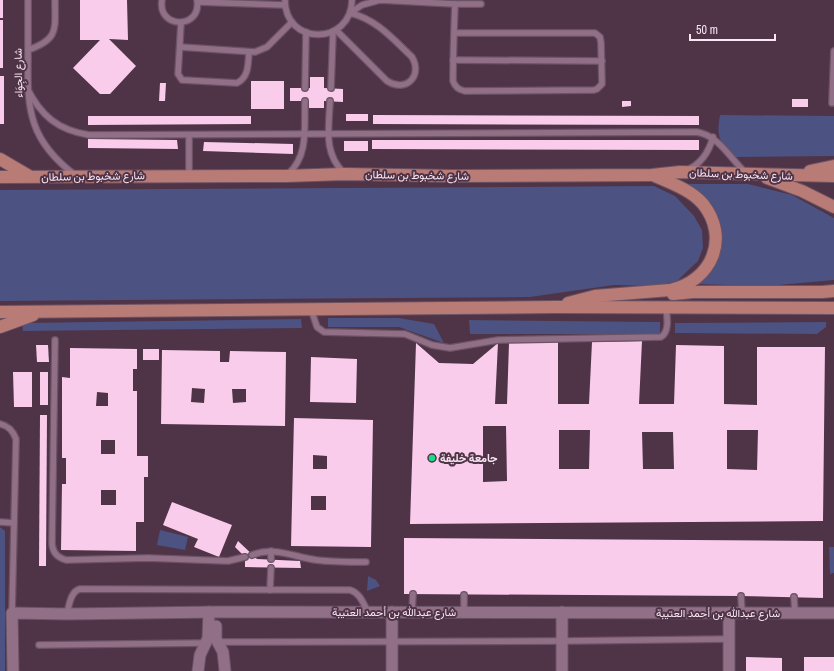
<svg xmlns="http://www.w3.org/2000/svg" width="834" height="671" font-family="'Archivo Narrow',Vazirmatn,sans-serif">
	<rect width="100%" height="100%" fill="#4f3347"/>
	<g fill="#4c5281">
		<path d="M720 115 834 116V156L735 157C719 141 716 137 720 115Z"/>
		<path d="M688 184H748L792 195 834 218V280L767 286 695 284 711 264 714 214Z"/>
		<path d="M654 186 675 196 694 216 702 230 703 248 698 261 677 281 656 286 614 285 530 297 0 301V190Z"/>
		<path d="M328 318H399L434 324 444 343 399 327H328Z"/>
		<path d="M301 319 302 328 23 331 22 323Z"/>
		<path d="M469 320 660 322V334H470Z"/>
		<path d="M826 322V327L817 334 675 333V323Z"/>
		<path d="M0 527 5 531V671H0Z"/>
		<path d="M160 530 188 537 185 550 157 545Z"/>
		<path d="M829 547H834V573L830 574Z"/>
		<path d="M368 576 376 580 380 586 367 591Z"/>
	</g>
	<g fill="#f9cceb" fill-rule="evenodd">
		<rect x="0" y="0" width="3" height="18"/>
		<path d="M80 0H127L128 40 109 39 136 66 110 94H100L73 68 100 40H80Z"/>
		<rect x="0" y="20" width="3" height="48"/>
		<rect x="0" y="76" width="4" height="48"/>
		<path d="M310 77H324V88L343 89V102L324 101V108H309V101H290V88H310Z"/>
		<rect x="251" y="81" width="33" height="28"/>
		<path d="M160 83H166L165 101H159Z"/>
		<rect x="792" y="99" width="16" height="8"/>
		<path d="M622 101H631V106L622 107Z"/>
		<rect x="346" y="114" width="22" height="7"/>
		<path d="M373 115 699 116V125L373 124Z"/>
		<path d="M88 116H251V124L88 125Z"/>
		<path d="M88 139 177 140 178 149 88 148Z"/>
		<path d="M372 140H699V150L372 149Z"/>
		<rect x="344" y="141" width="24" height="10"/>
		<path d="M204 142 293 144V154L203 151Z"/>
		<path d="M642 341 639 404H674L676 345 724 346V404L757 405V347H825L823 521 410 524 416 343 439 363 473 364 498 343 495 404H507L509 343 558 342V404H589L592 342ZM483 426H506L507 481 483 482ZM559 430H590L589 469H559ZM727 430H758L757 470 727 469ZM642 432H673L674 469H643Z"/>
		<path d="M36 345H48L49 362H37Z"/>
		<path d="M70 348 137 349V369H133V391H137V456H148V477H144V522H136V551L61 550 62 484H66V458H62V377L70 378ZM97 392 108 393V406H96ZM101 440H115V454H101ZM101 490H116V505H101Z"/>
		<rect x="143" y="349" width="16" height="11"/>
		<path d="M162 350 220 351V362H229L230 351 286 352 285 426 161 424ZM192 388 205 389 204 403 191 402ZM232 389H246V402L233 403Z"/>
		<path d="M311 357 357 359 356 403 310 402Z"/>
		<path d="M13 372H32V407H14Z"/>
		<rect x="40" y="372" width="8" height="33"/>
		<path d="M40 415H47L46 566H39Z"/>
		<path d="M294 418 373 420 371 547 291 546ZM313 455 327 456V469H313ZM311 496H326V510H311Z"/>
		<path d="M172 502 232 525 219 557 194 547 198 539 163 525Z"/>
		<path d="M404 538 823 541V598L741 596 404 594Z"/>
		<path d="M238 541 257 559 300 561 301 568 245 567V557L235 547Z"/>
		<path d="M746 657 782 658V671H746Z"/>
		<rect x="804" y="657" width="30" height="14"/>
	</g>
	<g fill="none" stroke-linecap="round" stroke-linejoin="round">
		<g stroke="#6b5364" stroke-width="8">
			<g id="service">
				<path d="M28 0C28 20 28 39 28 59 27 111 30 141 75 175"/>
				<path d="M162 0C157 29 202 30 197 0"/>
				<path d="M285 0C285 46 351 46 352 0"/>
				<path d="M198 2 285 5"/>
				<path d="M350 13 362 5 380 0 455 4H481"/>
				<path d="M181 23 178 74 182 80 237 83C249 77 248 64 249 52"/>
				<path d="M336 30 387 81C406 93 423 76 412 57 393 39 376 19 350 13"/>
				<path d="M454 33H595L600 37 601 43 602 84 597 89 594 90 465 91C459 90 455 87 453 81 453 56 454 30 455 4"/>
				<path d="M180 47 255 52 267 47 292 22"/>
				<path d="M28 50C59 39 55 30 55 0"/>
				<path d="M453 60 602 61"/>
				<path d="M27 88C41 116 58 130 89 135L697 132C719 136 729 157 745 172"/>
				<path d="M305 88 306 32"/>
				<path d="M331 88 333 32"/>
				<path d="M330 101C329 128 323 153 344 173"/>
				<path d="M832 103 834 51"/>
				<path d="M687 170C701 164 709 152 713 137"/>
				<path d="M288 174C309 156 304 127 305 101"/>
				<path d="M189 176V135"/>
				<path d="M311 309 317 327 324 332 405 334 432 345 450 348 498 340 661 337C670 331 667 317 666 307"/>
				<path d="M55 340 52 544C53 553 57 557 66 560L148 558 228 561 245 557"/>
				<path d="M0 424C9 426 13 431 16 439L12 613"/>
				<path d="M0 522 14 523"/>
				<path d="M252 555C274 546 294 557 316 560 333 562 350 562 366 562"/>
				<path d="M271 559V551"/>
				<path d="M270 590 271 568"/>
				<path d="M464 595V612"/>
				<path d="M741 596 742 613"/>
				<path d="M794 597 795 613"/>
				<path d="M412 612 413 594"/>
				<path d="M67 614C69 605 71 591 80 589L350 590C360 593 363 603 368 612"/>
				<path d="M218 642 562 641 729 639"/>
				<path d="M39 645 207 643"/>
			</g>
		</g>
		<g stroke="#6b5364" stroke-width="13">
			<g id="minor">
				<path d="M216 626V639L223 652 225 671"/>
				<path d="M13 671 12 613 67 614 216 612 834 613"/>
				<path d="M198 671 200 655 208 638 209 612"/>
				<path d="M392 671V612"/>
				<path d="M562 671V612"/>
				<path d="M729 671V613"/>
			</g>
		</g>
		<g stroke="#6b5364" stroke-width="14">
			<g id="primary">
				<path d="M0 159 29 176"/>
				<path d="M810 171 834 166"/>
				<path d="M0 177 286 176 344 174 451 176 652 175 680 172 834 176"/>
				<path d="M767 178 802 191 834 207"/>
				<path d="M673 294 693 292H822L834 291"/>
				<path d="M568 303 595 296 670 290C712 281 730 238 703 204 691 190 671 183 655 176"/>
				<path d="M0 312 555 307 834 308"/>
				<path d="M0 327 33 315"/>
			</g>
		</g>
		<use href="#service" stroke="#917087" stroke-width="5.5"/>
		<use href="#minor" stroke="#917087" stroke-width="11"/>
		<use href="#primary" stroke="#b97b76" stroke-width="12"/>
	</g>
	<circle fill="#1bd988" stroke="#4f3347" stroke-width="1.5" cx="432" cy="458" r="4"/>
	<g text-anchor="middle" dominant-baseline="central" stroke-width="4" stroke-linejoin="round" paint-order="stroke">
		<g font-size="11" fill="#f9e7f3" stroke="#4f3347">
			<text transform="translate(18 73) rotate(-91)">شارع الجِوَاء</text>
			<text transform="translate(741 174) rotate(2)">شارع شخبوط بن سلطان</text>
			<text transform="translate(417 175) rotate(1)">شارع شخبوط بن سلطان</text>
			<text transform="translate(93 176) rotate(-1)">شارع شخبوط بن سلطان</text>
			<text x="394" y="612">شارع عبدالله بن أحمد العتيبة</text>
			<text x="718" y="613">شارع عبدالله بن أحمد العتيبة</text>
		</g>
		<g font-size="11" font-weight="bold" fill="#f9e7f3" stroke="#4f3347" text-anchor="start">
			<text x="440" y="458">جامعة خليفة</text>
		</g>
	</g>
	<path d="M690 34v6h85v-6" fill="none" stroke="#f9e7f3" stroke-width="2"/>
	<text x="696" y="34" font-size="12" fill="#f9e7f3" stroke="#4f3347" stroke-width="3" paint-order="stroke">50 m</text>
</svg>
